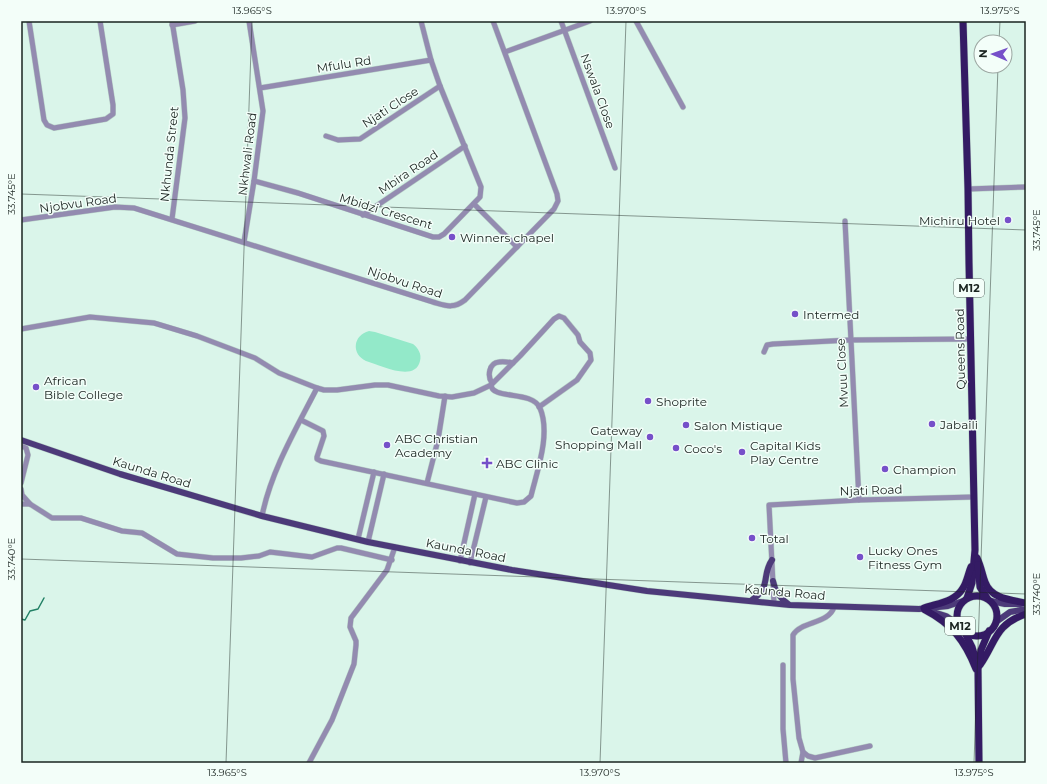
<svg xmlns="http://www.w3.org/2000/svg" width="1047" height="784" font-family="Montserrat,sans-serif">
	<rect width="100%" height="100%" fill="#daf5ea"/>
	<path fill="#93e9c9" d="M369 331 375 332 413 344C418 348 422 354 420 361 415 383 380 365 366 361 351 354 353 335 369 331Z"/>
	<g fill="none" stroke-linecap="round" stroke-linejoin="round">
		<path stroke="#228065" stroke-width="1.5" d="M21 619 25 620 30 611 38 609 44 598"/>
		<g stroke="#b7cfc6" stroke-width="6">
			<g id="minor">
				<path d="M29 21 44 120 47 125 54 128 106 119 113 114V105L100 21"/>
				<path d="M561 21 615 168"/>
				<path d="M636 21 683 107"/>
				<path d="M172 25 195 21"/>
				<path d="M505 52 590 21"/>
				<path d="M260 88 431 60"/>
				<path d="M326 136 338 140 360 139 440 86"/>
				<path d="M254 181 298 193 433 237H439L444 234 480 197 481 187 440 86 431 60 421 21"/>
				<path d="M968 189 1026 187"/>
				<path d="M474 204 517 247"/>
				<path d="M363 215 465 146"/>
				<path d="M172 219 185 118 183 90 172 21"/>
				<path d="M21 220 115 207 134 208 433 302C447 306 453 309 465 300L554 209 558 201 557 194 493 21"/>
				<path d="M845 221 859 500"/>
				<path d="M244 242 254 181 263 111 249 21"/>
				<path d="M21 329 90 317 154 323 197 336 255 358 279 373 317 388 324 390H337L375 385H388L439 396 452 397 474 393 491 385 520 356 554 319 559 316 564 318 578 335 580 342 590 353 591 360 577 380 539 407"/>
				<path d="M764 352 767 345 773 344 850 340 970 339"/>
				<path d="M492 383C487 376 489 363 499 362 504 361 508 362 513 363"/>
				<path d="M301 420 323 431 324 436 317 457V459L321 461 517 503 524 502 531 496C537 471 551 434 540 408 532 390 492 400 491 385"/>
				<path d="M21 446 26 448 28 455 21 483"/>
				<path d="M427 483 438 440 445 396"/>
				<path d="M21 489 22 495 30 504"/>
				<path d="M21 504H30L52 518H81L122 531 142 533 177 554 213 558H241L259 556 270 552 312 557 337 548H341L392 560"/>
				<path d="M262 516C271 471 296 429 317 388"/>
				<path d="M358 539 374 472"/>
				<path d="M368 542 384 474"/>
				<path d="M460 561 475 494"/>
				<path d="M470 563 486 497"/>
				<path d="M774 603 769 505 859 500 973 497"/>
				<path d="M783 665V729L786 763"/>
				<path d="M803 752 808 756 815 758 870 746"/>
				<path d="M309 763 332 720 354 664 356 645V641L350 627 351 618 387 570 395 547"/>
				<path d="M801 763 803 752 799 738 793 679V635C801 621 829 624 834 607"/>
			</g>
		</g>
		<g stroke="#b7cfc6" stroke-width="7">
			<g id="major">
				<path d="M21 440 120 474 262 516 368 542 512 570 647 591 790 605 919 609 948 606 963 601"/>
				<path d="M773 581C775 592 780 598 788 604"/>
				<path d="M752 600C772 586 761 576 772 560"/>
				<path d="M991 601 1005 604H1021"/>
				<path d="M927 610 946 616 959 625"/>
				<path d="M996 622 1010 612 1026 609"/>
			</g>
		</g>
		<g stroke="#b7cfc6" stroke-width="8">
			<g id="highway">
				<path d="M963 21 968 189 969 263 975 550 972 583 967 598"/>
				<path d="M977 558C981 566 982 574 985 582 991 599 1011 600 1026 603"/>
				<path d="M978 565 980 587 987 598"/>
				<circle cx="977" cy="616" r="20"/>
				<path d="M924 608C938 603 955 602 963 588 967 582 968 574 971 567"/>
				<path d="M925 610C952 624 965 641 976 669"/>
				<path d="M964 631 972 647 975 657"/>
				<path d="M980 665C996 642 995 624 1026 614"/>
				<path d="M979 763 978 669 981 650 989 631"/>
			</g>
		</g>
		<use href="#minor" stroke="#938bb0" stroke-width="5"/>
		<use href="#major" stroke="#4c3a79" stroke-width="6"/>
		<use href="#highway" stroke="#341b64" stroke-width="7"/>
	</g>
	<path fill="none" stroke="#1a2420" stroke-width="1" stroke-opacity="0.45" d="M999 42 1000 21M21 194 1026 230M21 559 1026 594M226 763 252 21M600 763 626 21M974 763 998 66"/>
	<g fill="#7650c9" stroke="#f3fef9" stroke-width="1.5">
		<circle cx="1008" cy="220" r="4"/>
		<circle cx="452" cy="237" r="4"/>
		<circle cx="795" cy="314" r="4"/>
		<circle cx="36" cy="387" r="4"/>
		<circle cx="648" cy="401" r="4"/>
		<circle cx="932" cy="424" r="4"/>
		<circle cx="686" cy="425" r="4"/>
		<circle cx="650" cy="437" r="4"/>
		<circle cx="387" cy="445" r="4"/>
		<circle cx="676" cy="448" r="4"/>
		<circle cx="742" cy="452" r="4"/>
		<path d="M485 457h4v4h4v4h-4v4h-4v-4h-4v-4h4z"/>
		<circle cx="885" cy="469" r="4"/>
		<circle cx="752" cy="538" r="4"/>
		<circle cx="860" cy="557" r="4"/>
	</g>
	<g text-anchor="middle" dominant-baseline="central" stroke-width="3" stroke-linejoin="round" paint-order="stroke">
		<g fill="#f3fef9" stroke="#5b6561" stroke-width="1">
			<rect x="954" y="279" width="30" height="18" rx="3"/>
			<rect x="945" y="617" width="30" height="18" rx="3"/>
		</g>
		<g font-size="11" font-weight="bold" fill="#1a2420">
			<text x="969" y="288">M12</text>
			<text x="960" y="626">M12</text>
		</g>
		<g font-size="12" fill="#1a2420" stroke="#f3fef9">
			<text transform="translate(344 64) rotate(-9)">Mfulu Rd</text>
			<text transform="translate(598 91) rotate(70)">Nswala Close</text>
			<text transform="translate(390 107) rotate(-33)">Njati Close</text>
			<text transform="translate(169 154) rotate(-84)">Nkhunda Street</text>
			<text transform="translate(247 154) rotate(-83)">Nkhwali Road</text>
			<text transform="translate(408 172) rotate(-34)">Mbira Road</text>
			<text transform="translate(78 203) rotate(-8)">Njobvu Road</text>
			<text transform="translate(386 211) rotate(17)">Mbidzi Crescent</text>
			<text transform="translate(405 282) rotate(18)">Njobvu Road</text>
			<text transform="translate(960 349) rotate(-91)">Queens Road</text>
			<text transform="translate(842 373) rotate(-93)">Mvuu Close</text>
			<text transform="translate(152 472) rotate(17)">Kaunda Road</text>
			<text transform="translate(871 490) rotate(-2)">Njati Road</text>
			<text transform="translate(466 550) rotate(11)">Kaunda Road</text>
			<text transform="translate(785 592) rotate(5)">Kaunda Road</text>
		</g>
		<g font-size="12" fill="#1a2420" stroke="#f3fef9" text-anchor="start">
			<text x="1000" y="220" text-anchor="end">Michiru Hotel</text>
			<text x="460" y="237">Winners chapel</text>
			<text x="803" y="314">Intermed</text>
			<text x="44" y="380">African<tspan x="44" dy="14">Bible College</tspan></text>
			<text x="656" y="401">Shoprite</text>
			<text x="940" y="424">Jabaili</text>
			<text x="694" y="425">Salon Mistique</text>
			<text x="642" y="430" text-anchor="end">Gateway<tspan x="642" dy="14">Shopping Mall</tspan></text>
			<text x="395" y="438">ABC Christian<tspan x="395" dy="14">Academy</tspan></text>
			<text x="750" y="445">Capital Kids<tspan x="750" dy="14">Play Centre</tspan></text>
			<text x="684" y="448">Coco's</text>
			<text x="496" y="463">ABC Clinic</text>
			<text x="893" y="469">Champion</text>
			<text x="760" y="538">Total</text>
			<text x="868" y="550">Lucky Ones<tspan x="868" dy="14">Fitness Gym</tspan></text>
		</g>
	</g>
	<rect width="1047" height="784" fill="none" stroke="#f3fef9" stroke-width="44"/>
	<g transform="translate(993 54) rotate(272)"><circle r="19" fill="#f3fef9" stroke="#9ca7a2"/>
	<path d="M0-3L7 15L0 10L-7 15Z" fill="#7650c9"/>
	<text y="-6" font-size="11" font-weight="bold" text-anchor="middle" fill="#1a2420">N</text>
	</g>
	<rect x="22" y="22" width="1003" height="740" fill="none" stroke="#1a2420" stroke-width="1.5"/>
	<g font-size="10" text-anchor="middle" fill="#1a2420">
		<text x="252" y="14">13.965°S</text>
		<text x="626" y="14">13.970°S</text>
		<text x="1000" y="14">13.975°S</text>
		<text transform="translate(11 194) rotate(-90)" y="4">33.745°E</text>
		<text transform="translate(1036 230) rotate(-90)" y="4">33.745°E</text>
		<text transform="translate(11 559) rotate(-90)" y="4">33.740°E</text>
		<text transform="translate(1036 594) rotate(-90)" y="4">33.740°E</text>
		<text x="227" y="776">13.965°S</text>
		<text x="600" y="776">13.970°S</text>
		<text x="974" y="776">13.975°S</text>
	</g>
</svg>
